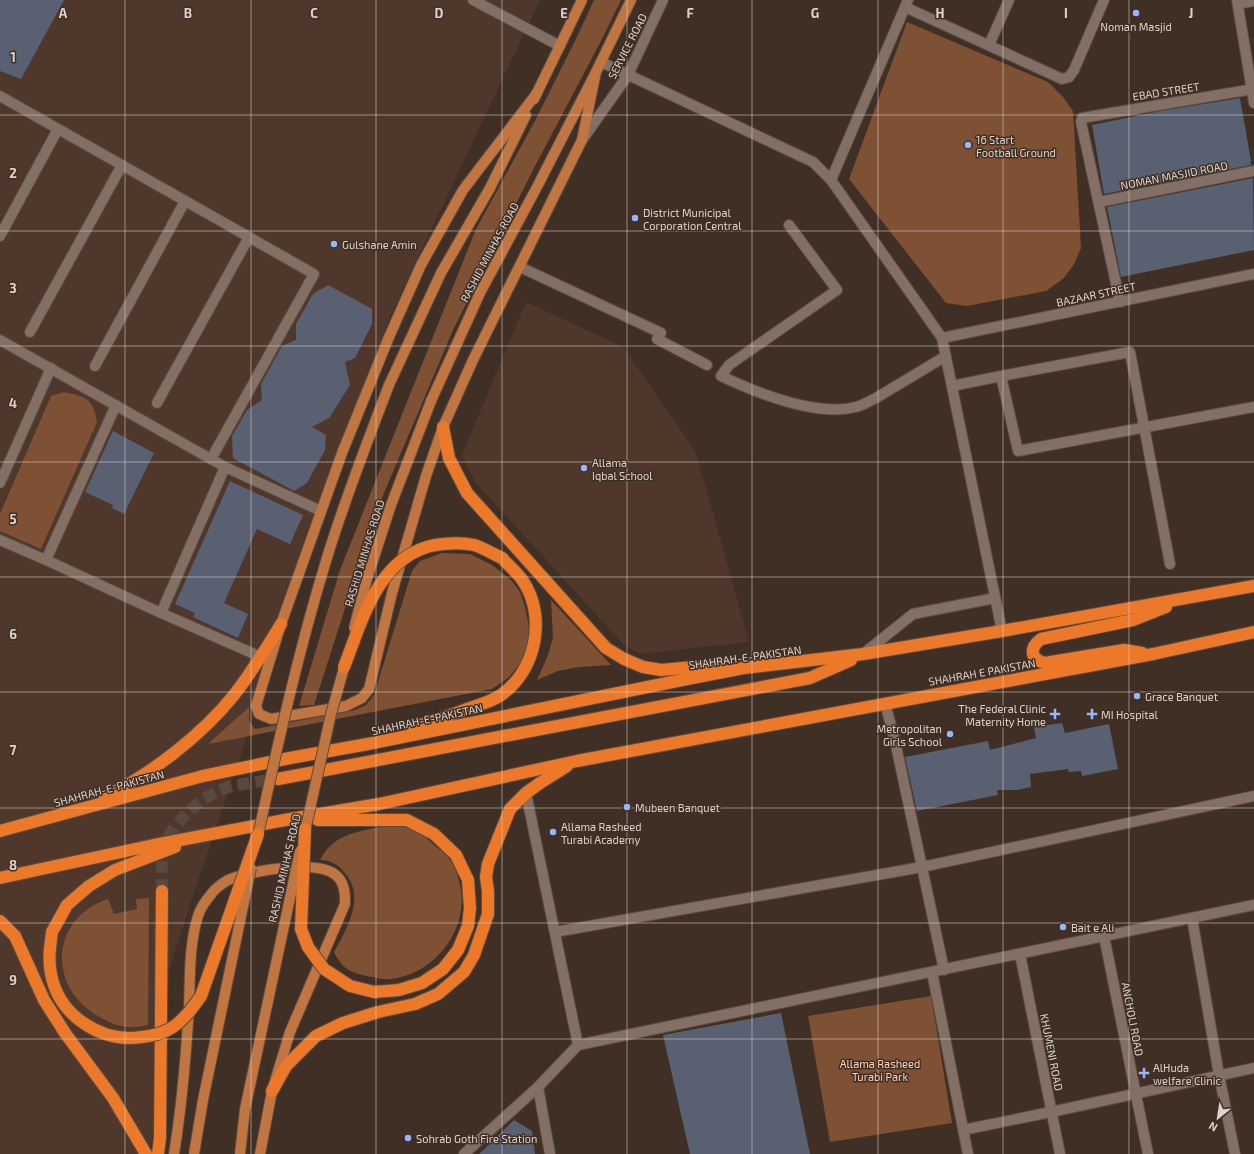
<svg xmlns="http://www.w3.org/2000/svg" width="1254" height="1154" font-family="'Exo 2',sans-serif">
	<rect width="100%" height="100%" fill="#402f25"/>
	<g fill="#4f382b">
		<path d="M0 0H540L388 321 191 901 154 1018 153 1136 149 1154H0Z"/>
		<path d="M526 302 623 347 696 452 749 642 649 653H639L624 645 475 482 462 455Z"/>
	</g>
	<g fill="#7e5034">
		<path d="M594 0H621L602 39 533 170 453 330 376 512 314 705 299 706 340 570 476 229 536 119 576 39Z"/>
		<path d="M907 22 1048 82 1063 97 1073 111 1081 248 1074 264 1064 278 1046 291 967 306 946 303 849 179Z"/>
		<path d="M64 392C86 397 93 398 97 422L41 549 0 531V514L51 396Z"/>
		<path d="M442 553 470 554 492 565 511 580 520 592 525 607 529 627 528 645 520 664 509 677 492 689 208 744 249 707V721L255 729 355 710 366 705 374 695 412 571 420 561Z"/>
		<path d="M551 600 611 665 579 667 558 671 537 680 548 655 553 638Z"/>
		<path d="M385 826C391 826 398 825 403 826 414 827 427 838 434 845 440 850 447 855 452 862 456 868 458 877 460 885 470 929 435 974 391 979 385 980 378 978 372 977 354 974 342 970 334 952 348 927 366 896 344 872 338 864 330 860 320 860 334 833 358 832 385 826Z"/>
		<path d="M149 898 148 1025C142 1026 135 1028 129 1027 118 1027 108 1022 98 1016 47 987 50 918 108 899L114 914 137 909 136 899Z"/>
		<path d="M931 996 952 1123 830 1142 808 1016Z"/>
	</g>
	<g fill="#586072">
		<path d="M0 0H64L21 79 0 71Z"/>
		<path d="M1240 98 1251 161 1250 162 1251 165 1104 194 1092 125 1160 111Z"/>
		<path d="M1253 178 1254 250 1121 277 1107 207Z"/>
		<path d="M328 285 372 309V324L355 358 345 362 350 385 329 418 312 427 326 435 325 450 307 483 294 491 233 458 232 436 247 410 262 400 261 384 282 346 296 340V324L313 294Z"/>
		<path d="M113 431 154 453 124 514 112 508 113 505 85 492Z"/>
		<path d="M230 481 303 515 290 544 257 529 224 603 248 614 238 638 193 617 195 613 175 604Z"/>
		<path d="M1062 723 1065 733 1109 724 1118 769 1082 776 1081 771 1069 772 1068 769 1030 774 1031 787 1017 790H997L998 795 917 811 905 757 988 741 990 750 1036 738 1034 727Z"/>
		<path d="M781 1013 810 1154H690L663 1035Z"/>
		<path d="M514 1120 532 1131 535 1154H479Z"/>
	</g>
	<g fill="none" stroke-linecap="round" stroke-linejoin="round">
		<path stroke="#58483e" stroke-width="12" stroke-dasharray="12 6" stroke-linecap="butt" d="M162 891C162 881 161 857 164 848 172 821 205 793 232 786 247 783 263 781 278 779"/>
		<g stroke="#5a4c43" stroke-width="12">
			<g id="minor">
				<path d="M473 0 560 46"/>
				<path d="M1237 0 1254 103"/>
				<path d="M1238 4 1254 1"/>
				<path d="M905 7 1062 79 1069 77 1074 70 1104 0"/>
				<path d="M989 45 1009 0"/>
				<path d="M601 62 813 162 831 180 942 338 1002 631"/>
				<path d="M0 96 314 274 211 459"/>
				<path d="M582 140 628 75 663 0"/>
				<path d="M831 180 908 0"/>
				<path d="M1099 202 1254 171"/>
				<path d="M789 225 837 290 729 365 721 376C757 393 816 417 856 407 867 404 881 395 891 389 909 378 928 367 946 356"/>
				<path d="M0 236 58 129"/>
				<path d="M520 267 661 333 657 339 707 365"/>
				<path d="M1120 302 1081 122 1082 118 1254 89"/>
				<path d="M30 332 122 165"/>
				<path d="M942 338 1254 274"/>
				<path d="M0 340 225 467 321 511"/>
				<path d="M95 366 185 201"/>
				<path d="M1001 376 1130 352 1170 564"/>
				<path d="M952 386 1001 376 1018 451 1254 407"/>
				<path d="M157 403 249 237"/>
				<path d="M0 483 51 368"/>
				<path d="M0 540 46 560 116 405"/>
				<path d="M46 560 161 613 225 467"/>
				<path d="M161 613 261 657"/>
				<path d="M863 654 913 614 995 598"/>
				<path d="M885 703 895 741 944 970"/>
				<path d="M1192 918 1219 1075 1235 1154"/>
				<path d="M555 932 922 867 1254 796"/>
				<path d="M1104 936 1148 1154"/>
				<path d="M1020 954 1060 1154"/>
				<path d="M932 972 968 1154"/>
				<path d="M578 1045 1254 905"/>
				<path d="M538 1087 550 1154"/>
				<path d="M963 1130 1051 1112 1254 1068"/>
				<path d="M464 1154 538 1087 578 1045 526 793"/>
			</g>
		</g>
		<g stroke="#5a4c43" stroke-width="12">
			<g id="major">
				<path d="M537 93 463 190 421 265 389 337 342 453 281 624 256 706 259 714 271 719 346 706 362 698 369 689 392 593 426 476 443 427 473 360 582 140 596 72"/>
				<path d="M534 99 582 0"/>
				<path d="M389 385 441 273 490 188 526 115"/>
				<path d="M431 401 480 293 537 187 596 72 631 0"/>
				<path d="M174 1154C182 1105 186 1056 189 1007 190 978 189 944 198 916 200 909 207 899 212 893 215 889 223 883 228 880 251 871 318 858 337 876 345 884 345 894 345 904L290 1032 272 1091 260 1154"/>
			</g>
		</g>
		<g stroke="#5a4c43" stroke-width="14">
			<g id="highway">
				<path d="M443 427 449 458 467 493 606 648 624 659 643 667 661 670 694 667H719"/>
				<path d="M1142 653 1124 650 1045 663C1030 659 1029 648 1041 639L1133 620 1166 607"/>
				<path d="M412 728C431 722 449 716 467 709 478 705 491 702 501 695 536 671 547 617 523 581 518 573 509 566 502 558"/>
				<path d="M278 779 810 678 851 660"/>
				<path d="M105 797C151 774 201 736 234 695 251 673 266 649 281 624"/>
				<path d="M318 820H407L434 834 456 855 468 880"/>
				<path d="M0 831 203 776 290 758 368 744 692 678 744 668 863 654 1002 631 1254 586"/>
				<path d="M0 878 154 845 285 820 379 804 577 761 1153 654 1254 632"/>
				<path d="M0 921 15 936 44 1000 65 1033 113 1098 146 1154"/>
				<path d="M52 932 67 905 89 886 115 870 175 847"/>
				<path d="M272 1091 286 1066 316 1036 343 1023 378 1012 415 1004 438 994 464 972 474 955 488 914V891L486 877 488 864 510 809 526 793 540 783 567 766"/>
				<path d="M158 1154 160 1138 162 891"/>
			</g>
		</g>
		<use href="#minor" stroke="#836f64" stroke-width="10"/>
		<use href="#major" stroke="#c17541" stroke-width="10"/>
		<use href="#highway" stroke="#eb7929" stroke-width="12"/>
		<g stroke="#5a4c43" stroke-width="12" stroke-linecap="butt">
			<g id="major-bridge">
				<path d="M354 628 367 579 391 505 431 401"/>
				<path d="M304 836 331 714 346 661"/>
				<path d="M257 840C277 747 298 653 326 561 344 501 367 443 389 385"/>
				<path d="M194 1154 203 1100 251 868"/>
				<path d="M240 1154 245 1109 300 851"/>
			</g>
		</g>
		<g stroke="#5a4c43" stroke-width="14" stroke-linecap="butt">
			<g id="highway-bridge">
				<path d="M344 667C362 621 378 556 435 545 448 543 461 542 474 545 484 548 493 554 502 558"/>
				<path d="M305 829 301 929 308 947 324 969 350 986 374 992 399 990 422 983 443 969 458 950 468 926 470 908 468 880"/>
				<path d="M52 932C50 947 48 960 51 974 59 1016 101 1043 142 1037 152 1036 164 1033 173 1027 185 1019 193 1007 201 996L258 834"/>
			</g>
		</g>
		<use href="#major-bridge" stroke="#c17541" stroke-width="10"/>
		<use href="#highway-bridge" stroke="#eb7929" stroke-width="12"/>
	</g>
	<path fill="none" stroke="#ded3cc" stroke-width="1" stroke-opacity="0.55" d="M125 0V1154M251 0V1154M376 0V1154M502 0V1154M627 0V1154M752 0V1154M878 0V1154M1003 0V1154M1129 0V1154M0 115H1254M0 231H1254M0 346H1254M0 462H1254M0 577H1254M0 692H1254M0 808H1254M0 923H1254M0 1039H1254"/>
	<g fill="#96b6fd" stroke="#402f25" stroke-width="1.5">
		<circle cx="1136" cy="13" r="4"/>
		<circle cx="968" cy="145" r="4"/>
		<circle cx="635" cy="218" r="4"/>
		<circle cx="334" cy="244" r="4"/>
		<circle cx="584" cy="468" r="4"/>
		<circle cx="1137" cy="696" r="4"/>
		<path d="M1053 708h4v4h4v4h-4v4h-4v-4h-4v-4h4z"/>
		<path d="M1090 708h4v4h4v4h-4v4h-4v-4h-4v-4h4z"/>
		<circle cx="950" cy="734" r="4"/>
		<circle cx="627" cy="807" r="4"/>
		<circle cx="553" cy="832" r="4"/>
		<circle cx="1063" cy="927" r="4"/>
		<path d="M1142 1067h4v4h4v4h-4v4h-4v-4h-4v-4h4z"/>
		<circle cx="408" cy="1138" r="4"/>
	</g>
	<g text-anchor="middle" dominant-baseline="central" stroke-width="3" stroke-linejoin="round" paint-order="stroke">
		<g font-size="11" fill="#ded3cc" stroke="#402f25" text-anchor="start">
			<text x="1136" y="26" text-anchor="middle">Noman Masjid</text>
			<text x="976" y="139">16 Start<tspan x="976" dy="13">Football Ground</tspan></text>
			<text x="643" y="212">District Municipal<tspan x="643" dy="13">Corporation Central</tspan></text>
			<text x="342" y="244">Gulshane Amin</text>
			<text x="592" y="462">Allama<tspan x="592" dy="13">Iqbal School</tspan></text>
			<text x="1145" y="696">Grace Banquet</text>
			<text x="1046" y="708" text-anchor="end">The Federal Clinic<tspan x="1046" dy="13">Maternity Home</tspan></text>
			<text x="1101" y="714">MI Hospital</text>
			<text x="942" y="728" text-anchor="end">Metropolitan<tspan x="942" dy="13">Girls School</tspan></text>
			<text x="635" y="807">Mubeen Banquet</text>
			<text x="561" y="826">Allama Rasheed<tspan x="561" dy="13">Turabi Academy</tspan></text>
			<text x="1071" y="927">Bait e Ali</text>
			<text x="1153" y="1067">AlHuda<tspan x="1153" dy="13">welfare Clinic</tspan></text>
			<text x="416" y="1138">Sohrab Goth Fire Station</text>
		</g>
		<g font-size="11" fill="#ded3cc" stroke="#402f25">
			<text transform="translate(627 46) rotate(-63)">SERVICE ROAD</text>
			<text transform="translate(1166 91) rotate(-9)">EBAD STREET</text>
			<text transform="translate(1174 175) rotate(-11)">NOMAN MASJID ROAD</text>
			<text transform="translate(489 252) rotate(-62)">RASHID MINHAS ROAD</text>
			<text transform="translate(1096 294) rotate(-12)">BAZAAR STREET</text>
			<text transform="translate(364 553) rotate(-73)">RASHID MINHAS ROAD</text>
			<text transform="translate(745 657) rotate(-8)">SHAHRAH-E-PAKISTAN</text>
			<text transform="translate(982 672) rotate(-10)">SHAHRAH E PAKISTAN</text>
			<text transform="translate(427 719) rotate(-12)">SHAHRAH-E-PAKISTAN</text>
			<text transform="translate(109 788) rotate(-15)">SHAHRAH-E-PAKISTAN</text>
			<text transform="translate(284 868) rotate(-77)">RASHID MINHAS ROAD</text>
			<text transform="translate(1133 1019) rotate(79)">ANCHOLI ROAD</text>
			<text transform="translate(1052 1052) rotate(79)">KHUMENI ROAD</text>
		</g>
		<g font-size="11" fill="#ffd3bb" stroke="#402f25">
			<text x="880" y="1063">Allama Rasheed<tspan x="880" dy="13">Turabi Park</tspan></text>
		</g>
	</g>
	<g font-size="13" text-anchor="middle" font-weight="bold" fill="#ded3cc" stroke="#402f25" stroke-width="3" stroke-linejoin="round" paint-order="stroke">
		<text x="63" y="18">A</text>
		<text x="188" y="18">B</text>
		<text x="314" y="18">C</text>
		<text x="439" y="18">D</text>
		<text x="564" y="18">E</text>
		<text x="690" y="18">F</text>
		<text x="815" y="18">G</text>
		<text x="940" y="18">H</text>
		<text x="1066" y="18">I</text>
		<text x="1191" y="18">J</text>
		<text x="13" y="62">1</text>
		<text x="13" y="178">2</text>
		<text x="13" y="293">3</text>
		<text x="13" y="408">4</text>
		<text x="13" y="524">5</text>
		<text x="13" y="639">6</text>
		<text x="13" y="755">7</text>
		<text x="13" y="870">8</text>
		<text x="13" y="985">9</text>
	</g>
	<g transform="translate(1218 1118) rotate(210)" stroke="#402f25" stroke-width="3" paint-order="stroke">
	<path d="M0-3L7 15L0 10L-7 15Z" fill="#ded3cc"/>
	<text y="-6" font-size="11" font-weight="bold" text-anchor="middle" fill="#ded3cc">N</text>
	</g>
</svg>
